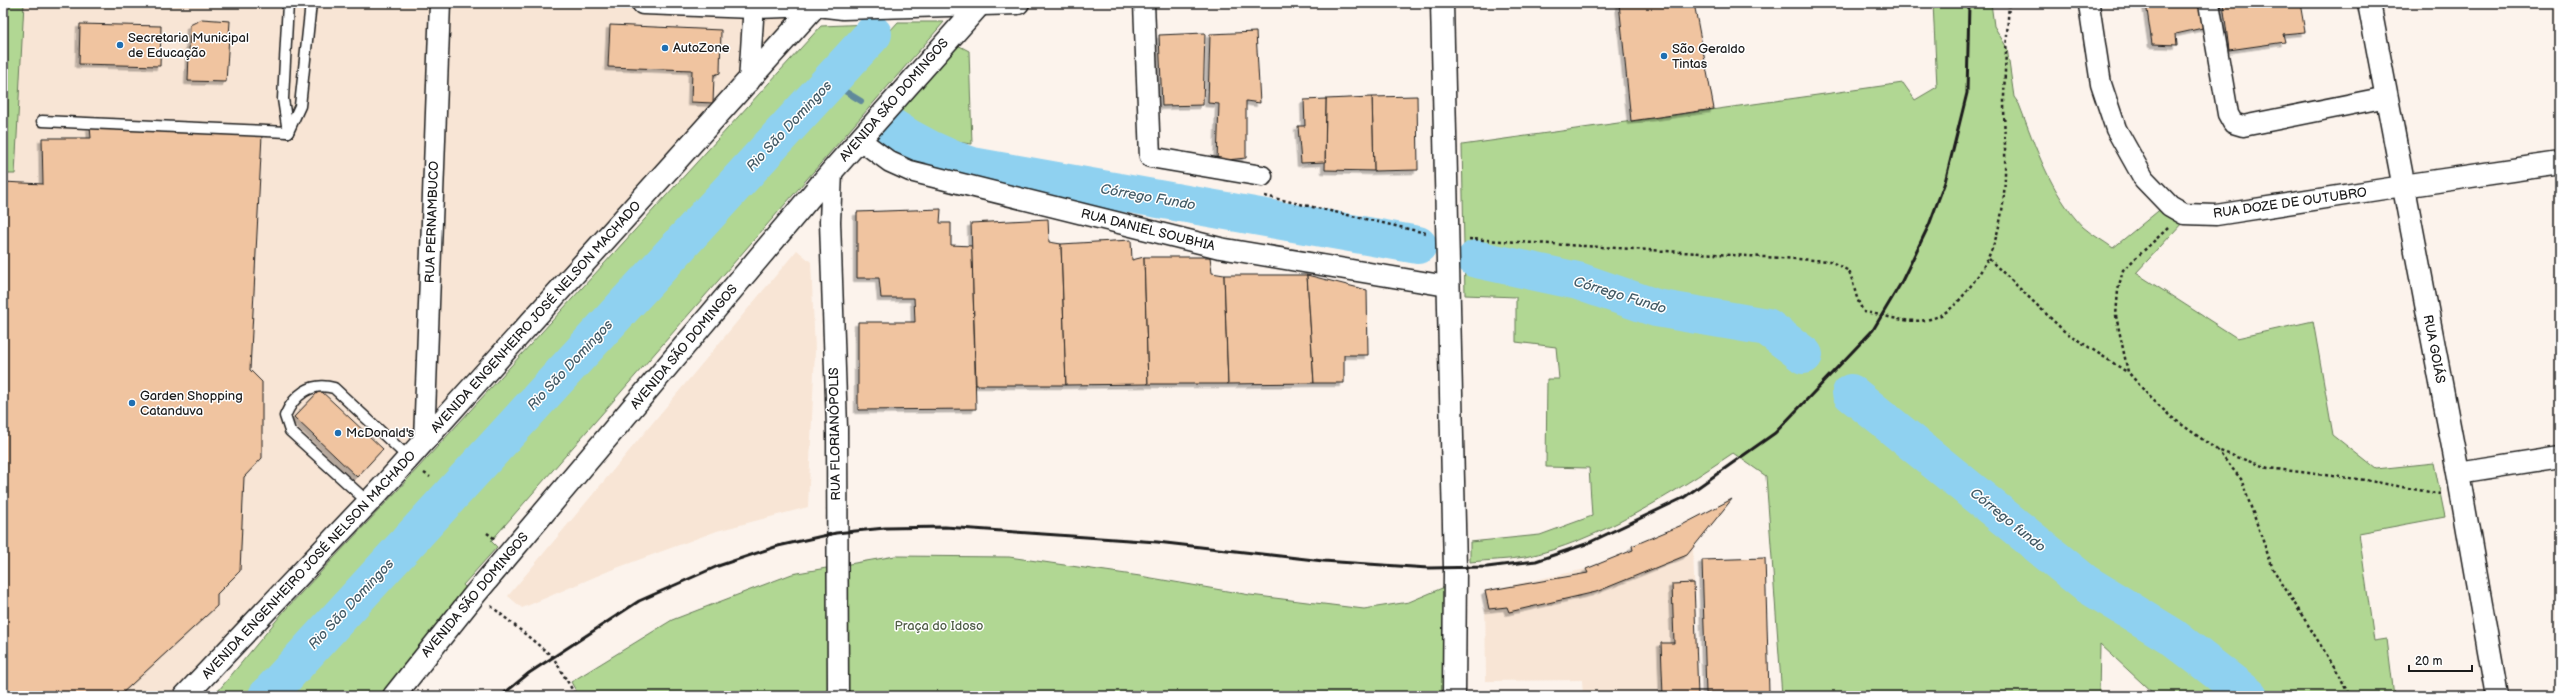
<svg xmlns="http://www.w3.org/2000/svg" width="2563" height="699" font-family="'Balsamiq Sans',sans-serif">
	<defs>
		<filter id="shadow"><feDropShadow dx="-3.5" dy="3.5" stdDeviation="0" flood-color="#0004"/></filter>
	</defs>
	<rect width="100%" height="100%" fill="#fcf3ec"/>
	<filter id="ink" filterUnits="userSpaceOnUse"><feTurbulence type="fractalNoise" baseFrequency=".025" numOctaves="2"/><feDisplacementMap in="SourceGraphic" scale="8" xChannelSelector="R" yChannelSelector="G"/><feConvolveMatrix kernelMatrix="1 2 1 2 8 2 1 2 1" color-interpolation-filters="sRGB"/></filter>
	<g filter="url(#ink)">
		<g fill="#f8e5d5">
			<path d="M3 3H819L179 696H3Z"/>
			<path d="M797 250 811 262 815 351 808 507 717 531 611 570 522 608 508 596Z"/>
			<path d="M1732 499 1693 547 1698 696H1583L1582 680 1486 681 1485 591 1586 569 1633 550Z"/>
		</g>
		<g fill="#b1d793" stroke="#667a58">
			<path d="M3 3H24L15 174H3Z"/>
			<path d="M1933 3H1991L1994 26 2007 48 2014 97 2019 104C2035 146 2051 194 2083 227 2092 235 2104 241 2113 248L2163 207 2183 222 2136 273 2237 338 2313 321 2333 435 2376 469 2434 463 2445 517 2359 533 2374 641 2387 639 2394 696H2156L2100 644 2099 696H1782L1766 476 1733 453C1672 494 1597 542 1525 557 1507 560 1488 560 1470 562V542L1540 535 1592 516 1589 468 1546 467 1547 379H1559L1556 347 1516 342V297L1465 295 1462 145 1903 83 1915 100 1937 87Z"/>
			<path d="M898 22H944L491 541 497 547 463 585 469 591 387 696H287Z"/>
			<path d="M870 24 260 696H214L285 610 396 492 821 26Z"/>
			<path d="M950 41 969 51 972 144C942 141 912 131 893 107Z"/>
			<path d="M895 556 1009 557 1140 576 1250 595 1364 609 1409 602 1447 586 1443 696H579L571 682 672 620 792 574Z"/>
		</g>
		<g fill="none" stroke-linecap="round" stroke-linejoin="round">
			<path stroke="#61899b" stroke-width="6" d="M830 82 861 101"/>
			<g stroke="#8fd1f0" stroke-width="38">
				<path d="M887 124C915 143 940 156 972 166L1418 245"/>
				<path d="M1476 259 1578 281 1656 308 1767 327 1804 355"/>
				<path d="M1851 393 2085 583 2173 637 2249 696"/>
				<path d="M267 696 873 34"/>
			</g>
		</g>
		<g fill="#f0c4a0" stroke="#1c1c1c" filter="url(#shadow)">
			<path d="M1619 3H1694L1714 109 1631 121Z"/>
			<path d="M2146 3H2203L2207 27 2176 34 2177 45 2152 44Z"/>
			<path d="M2223 3H2300L2305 32 2283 34 2285 42 2229 50Z"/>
			<path d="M202 19 230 21 226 82 188 81 190 25Z"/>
			<path d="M80 24 161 26 160 66 79 64Z"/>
			<path d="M610 25 721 30 720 73 714 75 713 103 691 102 692 70 608 67Z"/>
			<path d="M1256 32 1260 103 1246 101V158L1217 161 1219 104 1208 103 1210 34Z"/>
			<path d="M1205 33 1203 105 1162 106 1159 35Z"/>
			<path d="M1417 96 1418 170 1374 171 1372 97Z"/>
			<path d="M1372 97 1374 171 1325 170 1326 99Z"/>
			<path d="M1326 99 1325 162 1301 163 1298 126H1305L1304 100Z"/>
			<path d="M90 127 262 135 250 370 262 382V458L244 477 240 571 217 594V606L119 696H3V182L43 184 42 138H91Z"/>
			<path d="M941 209 940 223H951V245L972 246 976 409 858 410V322H915L914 298H881L879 278H857V212Z"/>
			<path d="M1048 219 1049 242 1061 244 1066 385H976L971 223Z"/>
			<path d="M1131 240 1132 260 1144 257 1148 384 1066 385 1061 244Z"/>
			<path d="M1144 257H1210L1212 273 1224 275 1228 384H1148Z"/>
			<path d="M1224 275H1307L1314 383 1228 384Z"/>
			<path d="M1307 275 1367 290 1368 355H1344V383H1314Z"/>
			<path d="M320 390 383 449 357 477 294 417Z"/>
			<path d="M1732 499 1687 555 1596 592 1509 612 1507 607 1489 609 1485 591 1588 573 1586 569 1633 550 1632 546 1682 525Z"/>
			<path d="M1765 558 1769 692 1706 693 1702 560Z"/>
			<path d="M1694 583 1698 696H1663L1661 643H1674L1672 584Z"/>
		</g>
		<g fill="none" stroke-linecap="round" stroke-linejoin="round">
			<g stroke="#1c1c1c" stroke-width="13">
				<g id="service">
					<path d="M288 3 283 99 288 132"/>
					<path d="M42 121 288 132"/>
					<path d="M288 132 300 106 311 3"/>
					<path d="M369 503 290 431 285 416C294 395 311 381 334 388L409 458"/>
				</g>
			</g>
			<g stroke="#1c1c1c" stroke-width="23">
				<g id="minor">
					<path d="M1144 3 1150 157 1262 176"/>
					<path d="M2209 3 2228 114 2233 123 2243 126 2387 97"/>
					<path d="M2089 5 2101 84 2116 129 2144 179 2170 206 2184 214 2216 215 2403 186"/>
					<path d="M749 82 754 3"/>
					<path d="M860 140 890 162 910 171 1220 248 1447 286"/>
					<path d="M832 171 830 222 837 428 838 696"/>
					<path d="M424 441 440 3"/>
					<path d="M2458 473 2560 457"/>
				</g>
			</g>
			<g stroke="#1c1c1c" stroke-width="25">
				<g id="tertiary">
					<path d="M643 3 754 7 817 5"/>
					<path d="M2369 3 2458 473 2497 696"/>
				</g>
			</g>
			<g stroke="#1c1c1c" stroke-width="25">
				<g id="secondary">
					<path d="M1442 3 1455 568 1454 696"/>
					<path d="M817 5 843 8 1018 3"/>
					<path d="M2403 186 2560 163"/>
				</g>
			</g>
			<g stroke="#1c1c1c" stroke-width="25">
				<g id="primary">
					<path d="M185 696 379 491 818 3"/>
					<path d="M394 696 476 593 832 171 981 3"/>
				</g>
			</g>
			<g stroke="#1c1c1c" stroke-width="2.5" stroke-dasharray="3 3" stroke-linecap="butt">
				<path d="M1265 196 1426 233"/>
				<path d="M2168 228 2123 270 2118 290 2116 316 2128 372 2150 397 2170 416 2217 450 2268 468 2365 480 2440 494"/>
				<path d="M1469 239 1830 261 1849 271C1855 286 1855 299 1864 312 1887 315 1907 325 1930 319 1947 315 1959 302 1969 288 2015 231 2004 165 2004 97 2005 65 2007 34 2009 3"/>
				<path d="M1989 259 2064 331 2127 372"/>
				<path d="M2217 450 2241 479 2273 569 2340 676 2349 696"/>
				<path d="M424 473 430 477"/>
				<path d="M487 533 495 539"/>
				<path d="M491 606 553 657 576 696"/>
			</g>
			<use href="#service" stroke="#fff" stroke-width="10"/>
			<use href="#minor" stroke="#fff" stroke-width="20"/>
			<use href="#tertiary" stroke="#fff" stroke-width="22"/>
			<use href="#secondary" stroke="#fff" stroke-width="22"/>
			<use href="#primary" stroke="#fff" stroke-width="22"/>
			<path stroke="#1c1c1c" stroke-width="3" d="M501 696 529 673 639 601 718 566 778 546 836 533 885 528 945 527 1157 542 1323 561 1428 568 1487 567 1536 561 1586 544 1683 498 1775 433 1873 330 1901 283 1929 225 1945 182 1967 93 1969 3"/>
		</g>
	</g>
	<g fill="#1f6fb2" stroke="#fff" stroke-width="1.5">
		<circle cx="120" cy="45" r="4"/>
		<circle cx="665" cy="48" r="4"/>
		<circle cx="1664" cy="56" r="4"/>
		<circle cx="132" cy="403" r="4"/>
		<circle cx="338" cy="433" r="4"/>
	</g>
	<g text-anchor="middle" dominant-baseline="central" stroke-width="3" stroke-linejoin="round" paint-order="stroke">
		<g font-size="13" fill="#1c1c1c" stroke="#fff" text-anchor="start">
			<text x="128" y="38">Secretaria Municipal<tspan x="128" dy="15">de Educação</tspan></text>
			<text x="673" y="48">AutoZone</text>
			<text x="1672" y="49">São Geraldo<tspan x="1672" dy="15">Tintas</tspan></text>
			<text x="140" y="396">Garden Shopping<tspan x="140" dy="15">Catanduva</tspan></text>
			<text x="346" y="433">McDonald's</text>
		</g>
		<g font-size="13" fill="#1c1c1c" stroke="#fff">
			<text transform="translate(894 100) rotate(-49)">AVENIDA SÃO DOMINGOS</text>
			<text transform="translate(2290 203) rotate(-8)">RUA DOZE DE OUTUBRO</text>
			<text transform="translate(432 222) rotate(-88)">RUA PERNAMBUCO</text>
			<text transform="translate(1148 230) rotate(14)">RUA DANIEL SOUBHIA</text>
			<text transform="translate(536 317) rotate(-48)">AVENIDA ENGENHEIRO JOSÉ NELSON MACHADO</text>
			<text transform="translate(684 347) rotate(-50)">AVENIDA SÃO DOMINGOS</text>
			<text transform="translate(2434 349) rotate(79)">RUA GOIÁS</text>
			<text transform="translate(835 434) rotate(-91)">RUA FLORIANÓPOLIS</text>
			<text transform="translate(309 565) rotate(-47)">AVENIDA ENGENHEIRO JOSÉ NELSON MACHADO</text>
			<text transform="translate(475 595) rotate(-50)">AVENIDA SÃO DOMINGOS</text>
		</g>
		<g font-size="13" fill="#505d46" stroke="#fff">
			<text x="939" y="626">Praça do Idoso</text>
		</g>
		<g font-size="14" font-style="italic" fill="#445b66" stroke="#fff">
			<text transform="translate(789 126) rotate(-47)">Rio São Domingos</text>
			<text transform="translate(1148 197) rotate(10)">Córrego Fundo</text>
			<text transform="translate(1620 295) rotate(17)">Córrego Fundo</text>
			<text transform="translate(570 365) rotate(-47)">Rio São Domingos</text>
			<text transform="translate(2008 520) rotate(39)">Córrego fundo</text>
			<text transform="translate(351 604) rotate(-47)">Rio São Domingos</text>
		</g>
	</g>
	<rect width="2563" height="699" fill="none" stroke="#fff" stroke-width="16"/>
	<rect x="8" y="8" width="2547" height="683" fill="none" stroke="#1c1c1c" stroke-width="1.5" filter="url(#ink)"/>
	<path d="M2409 665v6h63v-6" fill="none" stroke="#1c1c1c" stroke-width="2"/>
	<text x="2415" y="665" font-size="12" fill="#1c1c1c" stroke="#ffffff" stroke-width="3" paint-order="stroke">20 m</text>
</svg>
